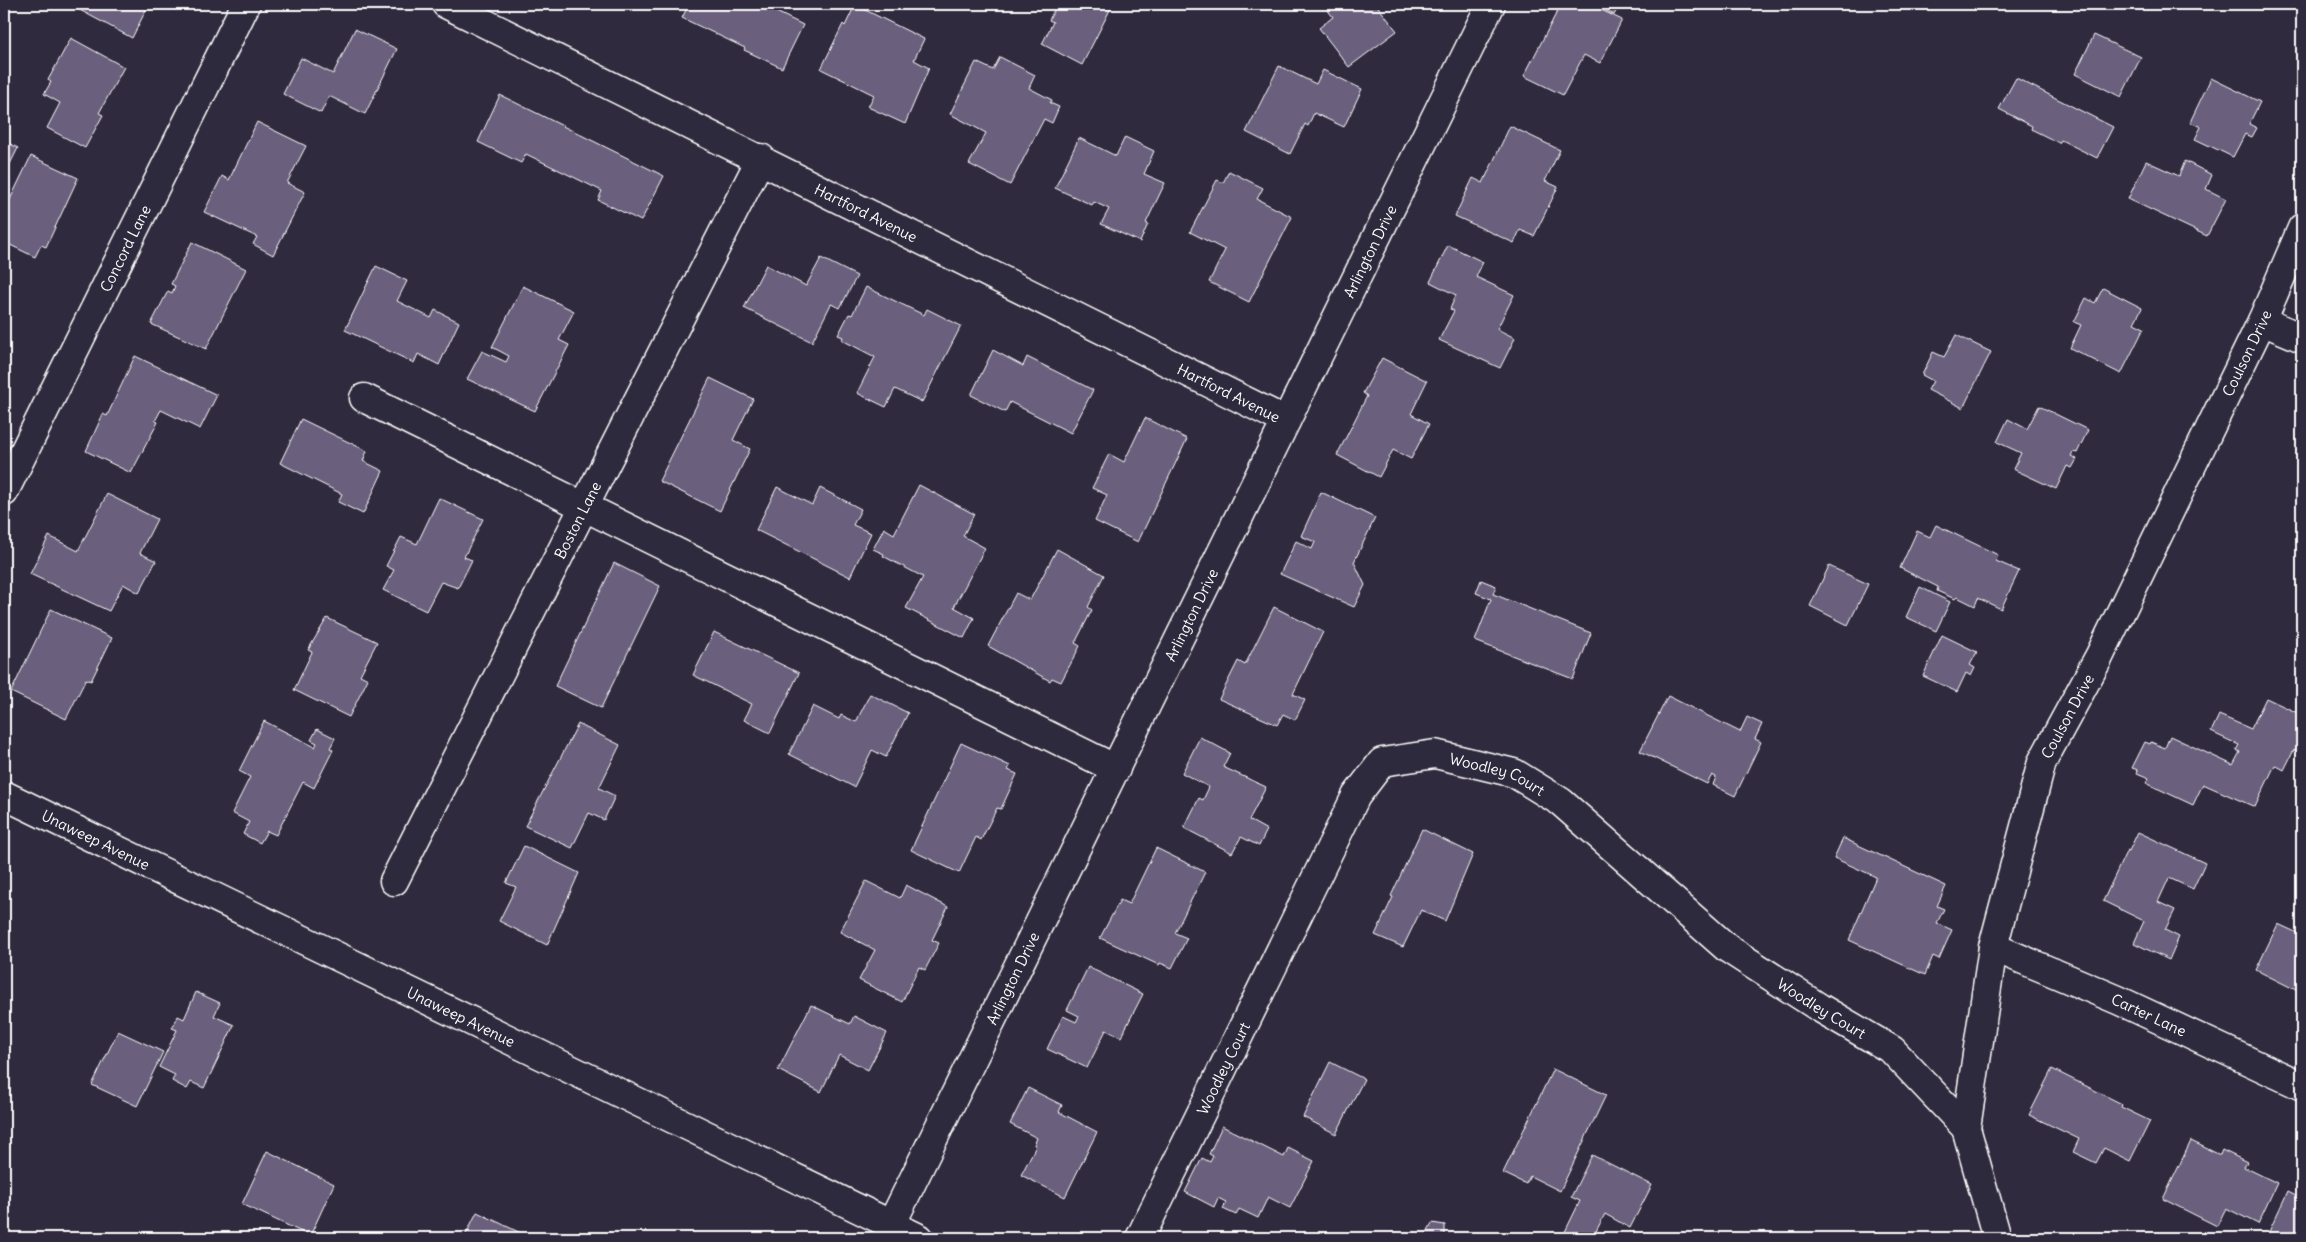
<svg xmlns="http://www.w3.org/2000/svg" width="2306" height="1242" font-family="Delius,sans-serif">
	<rect width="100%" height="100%" fill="#2f2a3d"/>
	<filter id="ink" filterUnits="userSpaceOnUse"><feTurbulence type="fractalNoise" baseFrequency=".02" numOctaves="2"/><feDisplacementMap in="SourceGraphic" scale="10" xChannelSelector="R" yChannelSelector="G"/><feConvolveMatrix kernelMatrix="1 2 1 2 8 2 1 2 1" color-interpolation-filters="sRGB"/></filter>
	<g filter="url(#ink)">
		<g fill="#6a617e" stroke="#fff">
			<path d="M78 4H149L132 38 76 8Z"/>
			<path d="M689 4H760L803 25 782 68 744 50 745 48 682 18Z"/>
			<path d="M1057 4H1113L1082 65 1042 44 1053 22 1049 20Z"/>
			<path d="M1323 4H1376L1397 31 1349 67 1319 28 1333 17Z"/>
			<path d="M1561 4H1589L1622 20 1600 63 1584 55 1563 95 1524 76Z"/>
			<path d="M1594 4H1620L1614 15Z"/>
			<path d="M855 5 924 39 914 60 929 68 905 124 868 107 874 95 821 69 843 24 845 26Z"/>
			<path d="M355 29 397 49 365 114 329 96 321 113 283 94 301 58 333 74Z"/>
			<path d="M2094 35 2141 57 2121 97 2075 74Z"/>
			<path d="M71 38 124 67 99 113 103 115 85 148 47 128 60 103 44 94 51 82 48 80Z"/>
			<path d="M1000 57 1035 75 1029 88 1052 100 1050 103 1059 107 1052 123 1044 119 1010 185 969 164 986 133 950 114 976 62 993 70Z"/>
			<path d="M1279 66 1316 84 1323 70 1362 89 1344 127 1314 113 1308 126 1305 124 1290 154 1246 132Z"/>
			<path d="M2016 78 2113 127 2097 158 2061 140 2059 143 2031 129 2032 126 1999 109Z"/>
			<path d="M2211 78 2260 102 2249 124 2257 128 2252 137 2245 134 2233 157 2195 139 2201 127 2190 122Z"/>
			<path d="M500 95 664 176 641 221 598 200 602 191 526 154 521 163 478 142Z"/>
			<path d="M257 122 306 146 287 183 305 192 273 255 253 244 257 237 204 212 222 176 229 180Z"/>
			<path d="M1510 126 1560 150 1545 181 1558 187 1534 236 1520 230 1514 243 1455 216 1473 178 1483 183Z"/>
			<path d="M1125 137 1154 151 1144 174 1165 183 1146 223 1148 224 1140 242 1101 224 1109 209 1094 202 1092 205 1055 188 1079 138 1116 156Z"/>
			<path d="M4 141 18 148 4 176Z"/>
			<path d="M31 156 78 178 46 247 41 245 35 257 4 242V212Z"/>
			<path d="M2146 161 2179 176 2185 161 2212 175 2206 189 2226 199 2207 236 2128 199Z"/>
			<path d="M1229 171 1263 188 1257 199 1292 217 1249 302 1209 282 1225 250 1190 232 1217 180 1223 183Z"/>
			<path d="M192 242 246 269 206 349 151 324 168 291 172 293 175 286 171 284Z"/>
			<path d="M1448 245 1483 262 1476 277 1514 295 1497 329 1515 338 1500 368 1439 340 1454 311 1450 309 1456 295 1430 282Z"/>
			<path d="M821 258 857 276 840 308 831 304 812 342 744 308 766 265 806 286Z"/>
			<path d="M376 266 407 281 397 301 431 318 435 310 459 322 439 365 418 354 414 363 345 330Z"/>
			<path d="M523 286 574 311 559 340 569 345 535 411 467 379 482 351 506 362 509 356 492 347Z"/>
			<path d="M866 287 924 315 927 309 961 326 922 402 895 389 886 407 857 393 875 357 842 340 843 337 838 335 849 314 852 315Z"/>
			<path d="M2103 288 2142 308 2134 323 2144 328 2121 374 2070 348 2081 325 2074 322 2086 298 2095 303Z"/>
			<path d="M1956 335 1991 352 1963 408 1928 390 1933 381 1922 375 1933 352 1944 357Z"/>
			<path d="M993 350 1023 366 1027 357 1093 390 1071 433 1010 402 1005 412 971 395Z"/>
			<path d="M135 356 217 395 200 429 161 410 155 421 158 422 131 473 86 451 103 414 107 416Z"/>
			<path d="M1382 358 1427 381 1411 414 1429 424 1411 459 1393 450 1379 477 1337 455 1367 396 1363 393Z"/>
			<path d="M710 378 753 399 733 440 750 449 720 511 659 481Z"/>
			<path d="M2039 406 2088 430 2077 453 2073 452 2071 456 2077 459 2072 468 2067 466 2056 489 2013 469 2021 453 1997 442 2008 419 2027 429Z"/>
			<path d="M1145 418 1187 439 1138 542 1095 521 1107 495 1092 488 1109 454 1124 462Z"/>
			<path d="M301 419 367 451 363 461 383 471 363 514 338 502 342 494 280 463Z"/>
			<path d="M919 485 974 514 963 536 985 548 954 607 974 618 964 638 906 608 923 577 883 556 884 554 873 549 884 528 894 534Z"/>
			<path d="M777 487 812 505 820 488 861 509 853 525 871 533 850 577 756 530Z"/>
			<path d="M1321 492 1375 518 1354 562 1365 585 1354 607 1280 574 1296 541 1312 549 1315 542 1301 536Z"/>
			<path d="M107 494 157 519 140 553 156 561 139 593 123 584 109 611 30 574 49 536 78 551Z"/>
			<path d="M439 498 483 519 464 557 472 560 458 588 441 582 426 611 383 590 394 570 386 566 401 537 417 544Z"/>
			<path d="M1936 525 1998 555 1996 561 2019 571 2001 609 1978 598 1975 606 1957 597 1955 599 1937 591 1938 587 1900 568 1917 531 1930 537Z"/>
			<path d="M1057 549 1104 575 1088 607 1092 610 1075 643 1080 646 1061 682 1052 678 1050 681 988 646 1016 593 1030 600Z"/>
			<path d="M614 563 660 586 601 708 555 686Z"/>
			<path d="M1829 566 1868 584 1848 625 1810 606Z"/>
			<path d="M1481 580 1496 586 1493 594 1591 633 1573 679 1475 641 1491 599 1476 593Z"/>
			<path d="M1920 587 1950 602 1936 631 1906 617Z"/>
			<path d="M1274 607 1323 632 1293 694 1305 700 1295 720 1283 714 1277 725 1219 699 1238 661 1245 665Z"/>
			<path d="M51 609 112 638 91 681 86 679 66 719 11 692Z"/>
			<path d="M327 618 377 642 360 675 368 679 349 717 294 690 312 652 308 650Z"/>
			<path d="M714 632 799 673 770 733 744 720 752 704 693 675Z"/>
			<path d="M1942 635 1977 652 1970 665 1975 668 1971 676 1966 673 1957 692 1923 676Z"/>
			<path d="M870 694 908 713 886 757 872 750 854 787 789 754 813 706 839 719 841 715 856 722Z"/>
			<path d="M1668 696 1740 732 1747 717 1762 724 1755 739 1761 742 1735 796 1713 785 1716 777 1712 775 1707 784 1640 751Z"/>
			<path d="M2266 698 2302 715V754L2294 750 2284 770 2275 765 2255 807 2203 784 2193 805 2146 783 2149 778 2137 773 2138 770 2132 768 2145 742 2150 744 2151 742 2165 748 2170 736 2233 765 2240 752 2236 750 2239 745 2211 732 2219 715 2251 729Z"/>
			<path d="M264 721 315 747 317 743 311 740 317 729 335 738 330 748 333 750 314 788 303 782 276 835 267 831 260 843 243 834 249 822 232 813 250 777 239 771Z"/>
			<path d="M578 724 620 745 599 788 615 796 604 820 589 813 572 848 525 826Z"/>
			<path d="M1200 737 1230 753 1223 767 1266 787 1249 820 1267 830 1259 846 1241 837 1232 853 1184 828 1199 798 1203 800 1209 787 1182 773Z"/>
			<path d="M961 743 1010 766 1008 770 1017 774 1001 809 997 808 981 840 976 837 959 873 911 850Z"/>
			<path d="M1422 829 1473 854 1445 921 1421 910 1403 947 1375 935 1393 897 1391 896Z"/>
			<path d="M2138 832 2205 863 2193 889 2169 878 2158 902 2175 910 2165 930 2179 937 2169 960 2134 943 2144 921 2103 901 2127 850 2129 851Z"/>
			<path d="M1843 838 1946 886 1937 906 1944 909 1937 923 1952 930 1939 959 1933 956 1925 975 1849 940 1876 877 1834 858Z"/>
			<path d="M524 846 579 873 547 945 499 921 516 887 506 883Z"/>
			<path d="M1156 848 1205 872 1175 933 1187 938 1172 968 1160 963 1159 965 1100 938 1120 900 1129 904Z"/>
			<path d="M866 881 900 898 906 885 948 907 932 940 939 943 925 970 919 967 902 1002 859 980 875 950 840 932Z"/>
			<path d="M2278 924 2302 935V993L2256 970Z"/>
			<path d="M1088 967 1143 994 1121 1037 1106 1030 1087 1068 1047 1049 1063 1016 1076 1022 1079 1016 1067 1010Z"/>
			<path d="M196 992 220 1003 214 1016 234 1025 204 1088 191 1082 187 1089 172 1081 175 1075 159 1067 177 1030 172 1028 178 1016 184 1019Z"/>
			<path d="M811 1005 850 1024 854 1016 887 1033 868 1070 839 1055 821 1092 778 1070Z"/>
			<path d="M118 1031 163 1052 137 1106 92 1085Z"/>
			<path d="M1330 1062 1364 1079 1336 1134 1303 1117Z"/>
			<path d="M1553 1069 1606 1095 1560 1191 1530 1176 1526 1184 1503 1173Z"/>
			<path d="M2052 1069 2122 1104 2121 1107 2150 1121 2130 1161 2104 1148 2096 1163 2073 1152 2079 1139 2029 1115Z"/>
			<path d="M1028 1088 1062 1105 1059 1112 1097 1132 1065 1197 1021 1175 1036 1146 1034 1145 1037 1138 1010 1124Z"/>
			<path d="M1222 1126 1284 1157 1288 1148 1314 1161 1290 1208 1268 1197 1258 1218 1239 1209 1236 1215 1223 1209 1226 1202 1218 1198 1214 1207 1185 1192 1202 1158 1210 1162 1213 1156 1209 1154Z"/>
			<path d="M2191 1141 2220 1155 2222 1150 2247 1162 2244 1167 2277 1183 2258 1224 2226 1208 2217 1226 2163 1199Z"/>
			<path d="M267 1151 334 1184 310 1236 242 1204Z"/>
			<path d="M1592 1155 1652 1185 1630 1228 1605 1214 1593 1237 1562 1238 1580 1201 1571 1197Z"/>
			<path d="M2288 1191 2302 1198V1238H2266Z"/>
			<path d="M477 1212 531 1238H464Z"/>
			<path d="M1432 1223 1445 1225V1238H1424Z"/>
		</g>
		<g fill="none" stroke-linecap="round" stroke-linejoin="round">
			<g stroke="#fff" stroke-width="31">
				<g id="street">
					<path id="s1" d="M446 4 1286 421"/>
					<path d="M2262 321 2302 338"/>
					<path d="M364 398 1116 769"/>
					<path id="s2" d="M4 492 246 4"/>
					<path id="s3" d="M394 881 761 158"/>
					<path id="s4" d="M1993 947 2118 1000 2302 1086"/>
					<path id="s5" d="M891 1225 1491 4"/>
					<path id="s6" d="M1140 1238 1356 796 1382 762 1435 754 1514 773 1561 802 1727 948 1820 1008 1892 1050 1966 1128"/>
					<path id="s7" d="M1997 1238 1966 1128 1993 947 2042 762 2099 657 2262 321 2302 228"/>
				</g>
			</g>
			<g stroke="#fff" stroke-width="31">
				<g id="secondary">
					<path id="s8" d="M4 795 919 1238"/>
				</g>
			</g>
			<use href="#street" stroke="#2f2a3d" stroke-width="28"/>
			<use href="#secondary" stroke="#2f2a3d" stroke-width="28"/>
		</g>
	</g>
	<g text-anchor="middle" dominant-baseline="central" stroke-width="4" stroke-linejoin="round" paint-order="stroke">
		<g font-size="15" fill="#fff" stroke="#2f2a3d">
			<text stroke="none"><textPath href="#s1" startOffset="469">Hartford Avenue</textPath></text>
			<text stroke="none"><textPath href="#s2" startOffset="272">Concord Lane</textPath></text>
			<text stroke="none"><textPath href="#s5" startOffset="1085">Arlington Drive</textPath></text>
			<text stroke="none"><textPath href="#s7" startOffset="946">Coulson Drive</textPath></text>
			<text stroke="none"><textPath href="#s1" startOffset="874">Hartford Avenue</textPath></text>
			<text stroke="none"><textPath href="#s3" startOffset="405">Boston Lane</textPath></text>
			<text stroke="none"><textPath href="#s5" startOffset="680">Arlington Drive</textPath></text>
			<text stroke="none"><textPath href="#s7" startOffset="541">Coulson Drive</textPath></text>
			<text stroke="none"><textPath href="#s6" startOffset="654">Woodley Court</textPath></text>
			<text stroke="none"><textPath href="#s8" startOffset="102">Unaweep Avenue</textPath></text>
			<text stroke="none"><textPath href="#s5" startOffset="275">Arlington Drive</textPath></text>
			<text stroke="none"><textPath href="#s6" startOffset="1058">Woodley Court</textPath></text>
			<text stroke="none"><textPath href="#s4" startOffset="170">Carter Lane</textPath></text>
			<text stroke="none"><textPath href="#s8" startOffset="508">Unaweep Avenue</textPath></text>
			<text stroke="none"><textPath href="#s6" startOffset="189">Woodley Court</textPath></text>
		</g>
	</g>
	<rect width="2306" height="1242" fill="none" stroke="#2f2a3d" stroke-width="20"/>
	<rect x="10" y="10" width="2286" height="1222" fill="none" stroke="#fff" stroke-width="2" filter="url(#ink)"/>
</svg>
